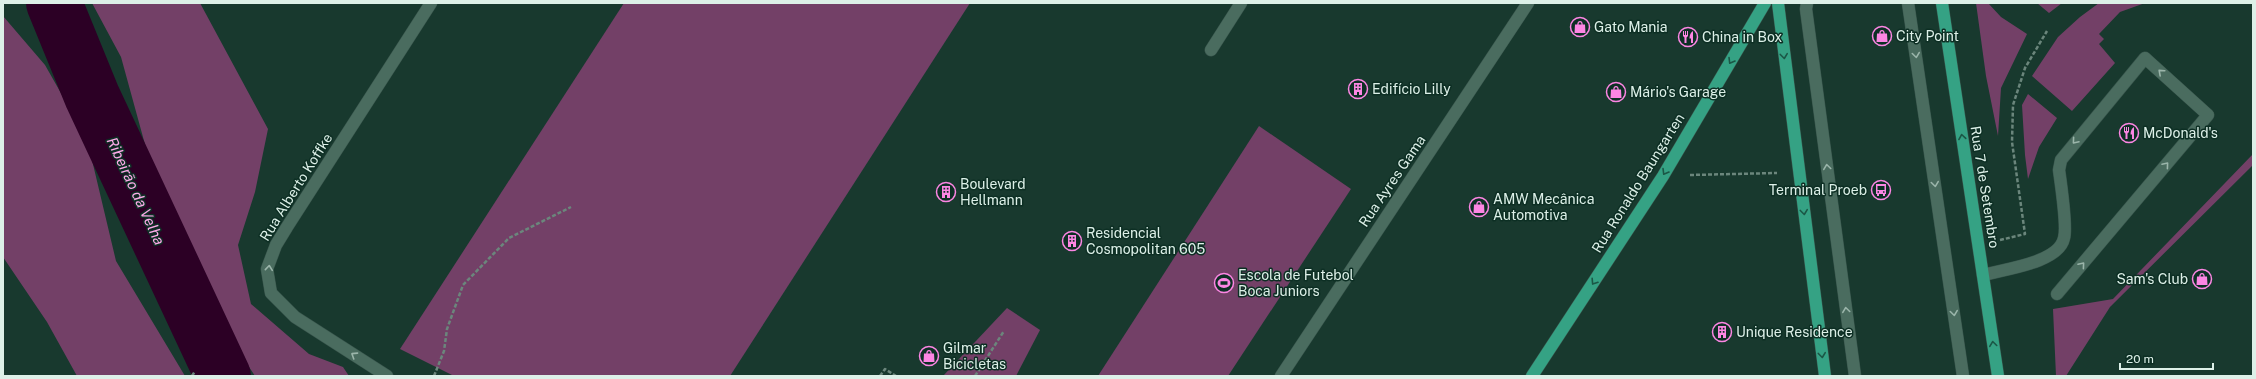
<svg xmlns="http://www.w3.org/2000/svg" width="2256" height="379" font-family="'Public Sans',sans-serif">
	<rect width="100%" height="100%" fill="#18392e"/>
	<g fill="#734067">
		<path d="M92 3H200L268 129 255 192 238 245 251 304 309 354 343 367 349 376H255L212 311 149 159 121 57Z"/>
		<path d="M624 3H970L730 376H454L400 349Z"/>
		<path d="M1976 3H1988L2001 17 2027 34 2001 88 1998 136 1986 76Z"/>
		<path d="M2037 3H2062L2049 13Z"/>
		<path d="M2099 3H2145L2120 12 2099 34 2104 39 2099 44 2115 63 2072 111 2032 76 2058 37 2080 17Z"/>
		<path d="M3 16 45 65 87 139 116 261 185 376H77L47 322 3 257Z"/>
		<path d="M2028 94 2057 118 2039 147 2028 179 2025 155 2022 105Z"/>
		<path d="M1259 126 1351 189 1228 376H1098Z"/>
		<path d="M2253 154V165L2110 307 2066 376H2056L2053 309 2113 299Z"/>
		<path d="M1007 308 1040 330 1016 376H943Z"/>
	</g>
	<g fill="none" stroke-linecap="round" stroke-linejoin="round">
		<path stroke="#2c0025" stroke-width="56" d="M54 3 92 96 223 376"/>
		<g stroke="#39564d" stroke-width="13">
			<g id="minor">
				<path d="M1807 3 1806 9 1855 376"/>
				<path d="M1908 3 1963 376"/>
				<path d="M1211 50 1241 3"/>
				<path d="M1983 275C2004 269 2059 263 2064 238 2067 228 2061 184 2059 170L2061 160 2145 58 2208 115 2057 294"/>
				<path d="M387 376 295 317 271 293 267 269 276 245 287 227 431 3"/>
				<path d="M1281 376 1528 3"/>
			</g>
		</g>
		<g stroke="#39564d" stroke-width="13">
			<g id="major">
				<path d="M1778 3 1825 376"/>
				<path d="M1942 3 1998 376"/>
				<path d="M1532 376 1663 176 1765 3"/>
			</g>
		</g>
		<g stroke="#6b867c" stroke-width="2.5" stroke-dasharray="4 2" stroke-linecap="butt">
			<path d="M1690 175 1777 173"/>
			<path d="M2000 240 2025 234 2012 142 2013 105 2025 68 2047 31"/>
			<path d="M192 376 195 371"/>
			<path d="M434 376 444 351 447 329 463 285 509 238 571 207"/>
			<path d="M880 376 885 369 896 376"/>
			<path d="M975 376 1004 331"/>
		</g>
		<use href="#minor" stroke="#4a6c5f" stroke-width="12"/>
		<use href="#major" stroke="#35a284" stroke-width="12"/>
	</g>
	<defs><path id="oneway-chevron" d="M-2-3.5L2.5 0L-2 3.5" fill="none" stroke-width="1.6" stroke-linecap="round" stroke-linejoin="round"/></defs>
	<g stroke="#9bb5aa">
		<use href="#oneway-chevron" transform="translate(1916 55) rotate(82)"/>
		<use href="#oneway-chevron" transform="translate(2161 72) rotate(-138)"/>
		<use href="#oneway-chevron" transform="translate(2075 141) rotate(130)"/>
		<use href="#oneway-chevron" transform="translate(2166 165) rotate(-50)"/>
		<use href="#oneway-chevron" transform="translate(1827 167) rotate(-98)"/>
		<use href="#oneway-chevron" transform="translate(1935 184) rotate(82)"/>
		<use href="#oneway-chevron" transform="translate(2082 265) rotate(-50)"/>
		<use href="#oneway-chevron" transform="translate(269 268) rotate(-84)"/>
		<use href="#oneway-chevron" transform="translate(1846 310) rotate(-98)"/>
		<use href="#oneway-chevron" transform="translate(1954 313) rotate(82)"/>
		<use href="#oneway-chevron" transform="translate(354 355) rotate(-147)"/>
	</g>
	<g stroke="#1b5746">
		<use href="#oneway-chevron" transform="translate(1784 56) rotate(83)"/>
		<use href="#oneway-chevron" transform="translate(1731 61) rotate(121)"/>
		<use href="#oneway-chevron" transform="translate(1962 137) rotate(-99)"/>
		<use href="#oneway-chevron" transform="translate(1665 172) rotate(121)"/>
		<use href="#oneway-chevron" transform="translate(1804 212) rotate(83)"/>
		<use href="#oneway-chevron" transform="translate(1594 282) rotate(123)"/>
		<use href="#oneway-chevron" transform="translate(1993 344) rotate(-98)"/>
		<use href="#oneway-chevron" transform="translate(1822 355) rotate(83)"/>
	</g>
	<defs>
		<g id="shop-ring" transform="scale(1)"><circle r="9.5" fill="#0d2f24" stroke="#fc86e3" stroke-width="1.5"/><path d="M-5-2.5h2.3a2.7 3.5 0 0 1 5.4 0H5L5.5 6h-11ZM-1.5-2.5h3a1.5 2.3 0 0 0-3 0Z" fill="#fc86e3"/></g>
		<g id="restaurant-ring" transform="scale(1)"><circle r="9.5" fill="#0d2f24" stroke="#fc86e3" stroke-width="1.5"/><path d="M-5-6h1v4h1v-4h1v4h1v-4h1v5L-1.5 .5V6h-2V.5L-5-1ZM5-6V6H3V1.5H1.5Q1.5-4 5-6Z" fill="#fc86e3"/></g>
		<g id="building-ring" transform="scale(1)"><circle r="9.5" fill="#0d2f24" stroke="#fc86e3" stroke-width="1.5"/><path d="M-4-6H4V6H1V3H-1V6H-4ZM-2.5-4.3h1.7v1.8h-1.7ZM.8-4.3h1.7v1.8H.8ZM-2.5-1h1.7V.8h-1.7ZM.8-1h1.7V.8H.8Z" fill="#fc86e3"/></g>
		<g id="bus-ring" transform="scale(1)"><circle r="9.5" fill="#0d2f24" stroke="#fc86e3" stroke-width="1.5"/><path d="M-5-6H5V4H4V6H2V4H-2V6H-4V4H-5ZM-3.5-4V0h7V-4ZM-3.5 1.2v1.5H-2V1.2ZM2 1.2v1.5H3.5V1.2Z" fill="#fc86e3"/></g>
		<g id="stadium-ring" transform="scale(1)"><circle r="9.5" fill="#0d2f24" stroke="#fc86e3" stroke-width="1.5"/><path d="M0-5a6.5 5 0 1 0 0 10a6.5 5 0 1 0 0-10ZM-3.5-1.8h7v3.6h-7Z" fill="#fc86e3"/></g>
	</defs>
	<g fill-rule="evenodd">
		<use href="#shop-ring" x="1580" y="27"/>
		<use href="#shop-ring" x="1882" y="36"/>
		<use href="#restaurant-ring" x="1688" y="37"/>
		<use href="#building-ring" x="1358" y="89"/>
		<use href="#shop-ring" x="1616" y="92"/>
		<use href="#restaurant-ring" x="2129" y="133"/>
		<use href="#bus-ring" x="1881" y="190"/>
		<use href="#building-ring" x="946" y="192"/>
		<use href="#shop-ring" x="1479" y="207"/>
		<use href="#building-ring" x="1072" y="241"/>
		<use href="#shop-ring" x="2202" y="279"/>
		<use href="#stadium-ring" x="1224" y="283"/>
		<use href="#building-ring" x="1722" y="332"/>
		<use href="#shop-ring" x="929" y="356"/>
	</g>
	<g text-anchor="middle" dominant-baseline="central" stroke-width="3" stroke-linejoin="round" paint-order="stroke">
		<g font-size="14" fill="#ddf0e8" stroke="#0d2f24" text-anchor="start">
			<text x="1594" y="27">Gato Mania</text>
			<text x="1896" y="36">City Point</text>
			<text x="1702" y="37">China in Box</text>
			<text x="1372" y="89">Edifício Lilly</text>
			<text x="1630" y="92">Mário's Garage</text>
			<text x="2143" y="133">McDonald's</text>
			<text x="960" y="184">Boulevard<tspan x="960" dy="16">Hellmann</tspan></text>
			<text x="1867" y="190" text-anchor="end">Terminal Proeb</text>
			<text x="1493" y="199">AMW Mecânica<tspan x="1493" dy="16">Automotiva</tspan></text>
			<text x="1086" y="233">Residencial<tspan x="1086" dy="16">Cosmopolitan 605</tspan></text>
			<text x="1238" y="275">Escola de Futebol<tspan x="1238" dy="16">Boca Juniors</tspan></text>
			<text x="2188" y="279" text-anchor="end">Sam's Club</text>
			<text x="1736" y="332">Unique Residence</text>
			<text x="943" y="348">Gilmar<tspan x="943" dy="16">Bicicletas</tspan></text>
		</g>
		<g font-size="14" fill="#ddf0e8" stroke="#0d2f24">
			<text transform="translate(1392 181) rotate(-56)">Rua Ayres Gama</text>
			<text transform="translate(1638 183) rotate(-58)">Rua Ronaldo Baungarten</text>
			<text transform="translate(296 187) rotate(-58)">Rua Alberto Koffke</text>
			<text transform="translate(1985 187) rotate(81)">Rua 7 de Setembro</text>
		</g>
		<g font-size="15" font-style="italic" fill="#fca9e8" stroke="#0d2f24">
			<text transform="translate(136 191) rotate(65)">Ribeirão da Velha</text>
		</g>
	</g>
	<rect width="2256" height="379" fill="none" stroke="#ddf0e8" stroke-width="8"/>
	<path d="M2120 363v6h93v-6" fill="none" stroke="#ddf0e8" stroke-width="2"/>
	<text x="2126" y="363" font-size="12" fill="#ddf0e8" stroke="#0d2f24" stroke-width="3" paint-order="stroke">20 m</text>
</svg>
